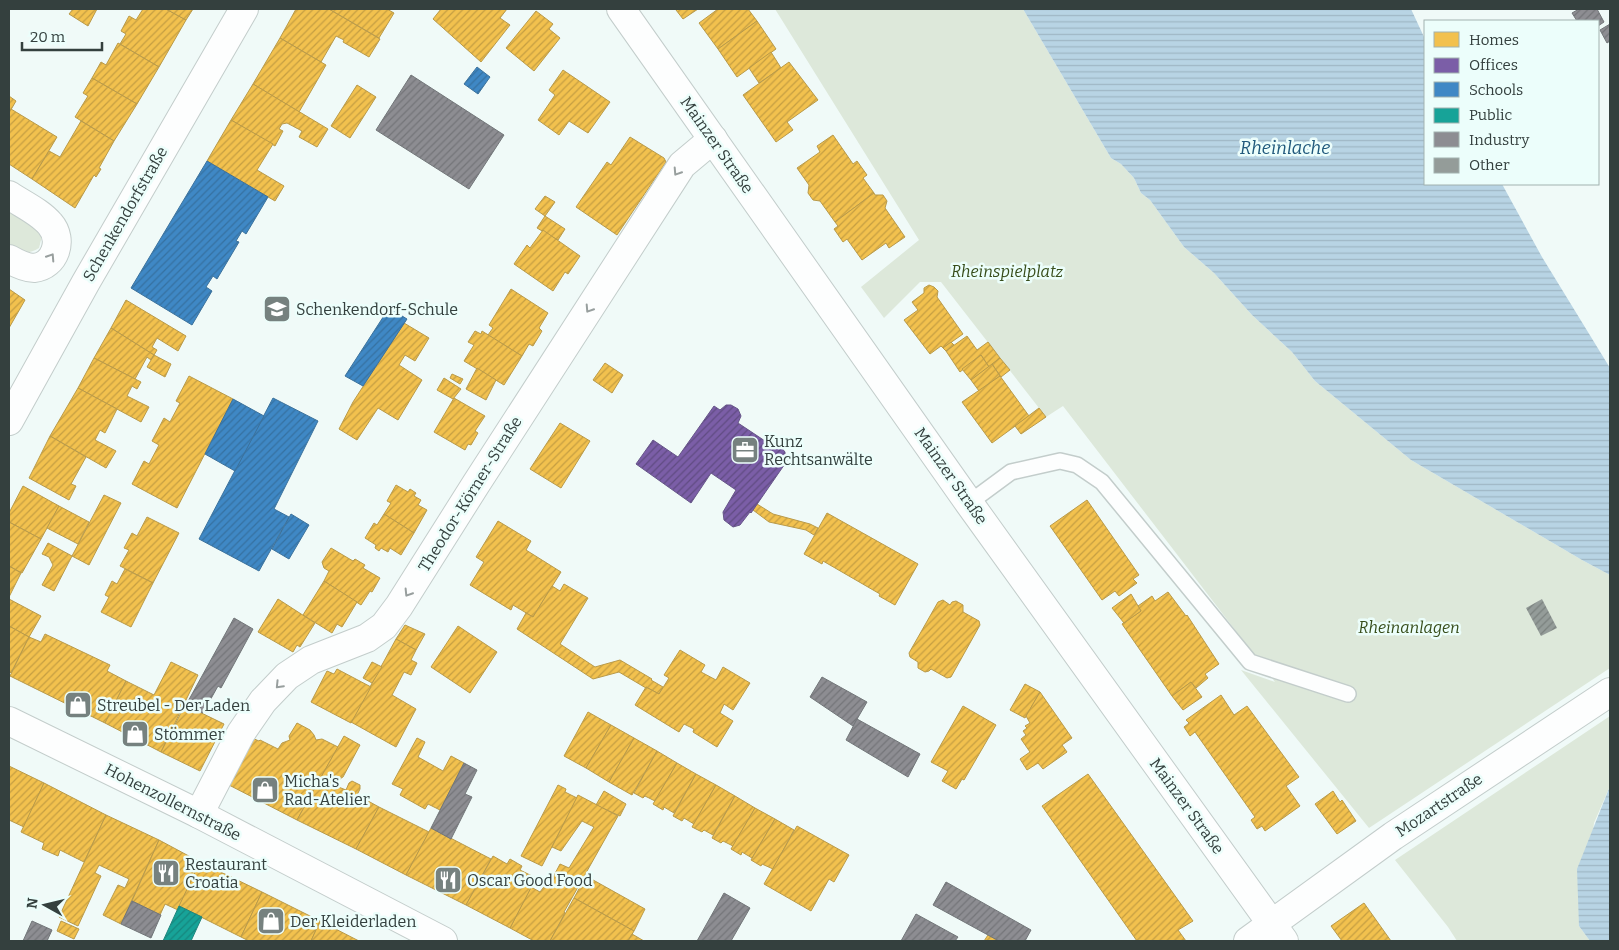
<svg xmlns="http://www.w3.org/2000/svg" width="1619" height="950" font-family="Bitter,serif">
	<defs>
		<pattern id="water-rules" width="6" height="5" patternUnits="userSpaceOnUse" patternTransform="scale(1.25)"><rect width="6" height="5" fill="#b8d4e4"/><path d="M0 2.5h6" fill="none" stroke="#9fb7c5"/></pattern>
		<pattern id="homes-hatch" width="6" height="6" patternUnits="userSpaceOnUse" patternTransform="scale(1.25)"><rect width="6" height="6" fill="#f2c14e"/><path d="M-1 1l2-2M0 6l6-6M5 7l2-2" fill="none" stroke="#c59e42"/></pattern>
		<pattern id="offices-hatch" width="6" height="6" patternUnits="userSpaceOnUse" patternTransform="scale(1.25)"><rect width="6" height="6" fill="#7b5ea7"/><path d="M-1 1l2-2M0 6l6-6M5 7l2-2" fill="none" stroke="#604b82"/></pattern>
		<pattern id="schools-hatch" width="6" height="6" patternUnits="userSpaceOnUse" patternTransform="scale(1.25)"><rect width="6" height="6" fill="#3f88c5"/><path d="M-1 1l2-2M0 6l6-6M5 7l2-2" fill="none" stroke="#3671a1"/></pattern>
		<pattern id="public-hatch" width="6" height="6" patternUnits="userSpaceOnUse" patternTransform="scale(1.25)"><rect width="6" height="6" fill="#17a398"/><path d="M-1 1l2-2M0 6l6-6M5 7l2-2" fill="none" stroke="#16867d"/></pattern>
		<pattern id="industry-hatch" width="6" height="6" patternUnits="userSpaceOnUse" patternTransform="scale(1.25)"><rect width="6" height="6" fill="#8d8d92"/><path d="M-1 1l2-2M0 6l6-6M5 7l2-2" fill="none" stroke="#747579"/></pattern>
		<pattern id="building-hatch" width="6" height="6" patternUnits="userSpaceOnUse" patternTransform="scale(1.25)"><rect width="6" height="6" fill="#949c99"/><path d="M-1 1l2-2M0 6l6-6M5 7l2-2" fill="none" stroke="#7a817e"/></pattern>
	</defs>
	<rect width="100%" height="100%" fill="#f0faf8"/>
	<g fill="#dde8da">
		<path d="M775 9H1023L1111 158 1121 164 1134 178 1141 193 1150 200 1184 247 1214 273 1252 315 1292 352 1315 381 1411 460 1582 560 1610 575V668L1369 828 1241 670 1275 682 1063 406 1046 417 941 282H920L884 318 861 287 919 240Z"/>
		<path d="M9 209 33 225 42 236 39 248C26 256 21 252 9 244Z"/>
		<path d="M1610 716V786L1594 823 1579 926 1590 941H1457L1448 927 1395 860Z"/>
	</g>
	<g fill="url(#water-rules)">
		<path d="M1023 9H1411L1425 39V184H1502L1542 257 1610 368V575L1582 560 1411 460 1315 381 1292 352 1252 315 1214 273 1184 247 1150 200 1141 193 1134 178 1121 164 1111 158Z"/>
		<path d="M1610 786V941H1590L1579 926 1577 869Z"/>
	</g>
	<g fill="url(#homes-hatch)" stroke="#b99a49">
		<path d="M73 9H97L88 26 69 14Z"/>
		<path d="M141 9H166L186 20 159 67 120 44 126 34 121 31 129 16 136 20 143 9Z"/>
		<path d="M166 9H193L186 20Z"/>
		<path d="M296 9H329L380 39 369 57 343 42 344 40 336 36 321 62 280 38Z"/>
		<path d="M329 9H387L394 13 379 38Z"/>
		<path d="M441 9H507L500 18 510 25 481 62 433 19Z"/>
		<path d="M678 9H698L683 19 676 10Z"/>
		<path d="M718 9H748L757 21 718 49 699 23Z"/>
		<path d="M536 11 553 24 549 29 560 38 534 71 506 48Z"/>
		<path d="M757 21 776 49 737 77 718 49Z"/>
		<path d="M280 38 326 65 299 112 253 84Z"/>
		<path d="M118 43 159 67 137 104 92 78 101 62 106 65Z"/>
		<path d="M771 52 781 68 759 83 749 68Z"/>
		<path d="M789 62 818 100 787 122 793 130 776 142 743 95Z"/>
		<path d="M563 70 610 102 588 133 569 121 559 135 538 120 555 95 549 90Z"/>
		<path d="M92 78 137 104 114 141 75 117 88 96 83 93Z"/>
		<path d="M253 84 328 129 317 147 299 137 302 131 287 123 282 124 279 129 283 131 275 146 231 120Z"/>
		<path d="M357 85 376 97 350 138 331 126Z"/>
		<path d="M9 96 16 101 9 113Z"/>
		<path d="M11 109 57 137 32 179 9 164V113Z"/>
		<path d="M231 120 273 144 257 170 284 186 275 201 207 161Z"/>
		<path d="M81 121 114 141 99 168 101 169 96 177 94 175 75 208 32 179 49 151 60 157Z"/>
		<path d="M833 135 853 164 857 161 867 175 863 178 874 193 835 222 820 201 813 200 808 193 809 185 797 168 820 152 817 146Z"/>
		<path d="M630 137 664 158 666 162 617 235 576 207 607 162 611 165Z"/>
		<path d="M874 193 875 195H883L887 201 885 208 905 237 889 248 886 243 862 260 847 239 843 242 834 229 838 226 835 222Z"/>
		<path d="M545 196 555 202 545 216 535 209Z"/>
		<path d="M545 216 565 229 558 240 537 228Z"/>
		<path d="M543 230 580 256 568 274 565 272 553 291 514 264 527 245 530 248Z"/>
		<path d="M929 285 934 287 938 291 937 297 963 334 943 348 941 346 930 354 904 320 918 310 912 302 924 293V288Z"/>
		<path d="M9 289 25 300 9 328Z"/>
		<path d="M511 289 548 313 539 328 542 331 533 346 529 344 522 356 488 335 493 328 489 325Z"/>
		<path d="M126 300 186 336 178 351 157 338 152 347 157 350 154 355 111 328Z"/>
		<path d="M404 323 429 338 415 361 405 355 399 365 422 380 398 420 378 408 357 440 339 429 353 402Z"/>
		<path d="M111 328 154 355 151 360 147 357 135 379 94 358Z"/>
		<path d="M475 331 481 334 482 331 522 356 504 385 464 361 474 345 468 342Z"/>
		<path d="M967 336 977 350 988 342 1000 358 989 367 981 355 960 372 946 351Z"/>
		<path d="M951 342 954 345 946 351 943 348Z"/>
		<path d="M154 355 171 364 165 377 147 367Z"/>
		<path d="M981 355 989 367 971 380 962 369Z"/>
		<path d="M94 358 141 382 137 389 132 386 127 396 149 407 141 422 78 388Z"/>
		<path d="M1000 358 1010 370 1001 377 992 364Z"/>
		<path d="M605 363 623 375 612 393 593 380Z"/>
		<path d="M992 364 1000 376 979 391 971 380Z"/>
		<path d="M477 368 496 380 486 400 466 389Z"/>
		<path d="M452 374 463 379 460 384 450 378Z"/>
		<path d="M189 376 233 399 177 508 132 484 144 461 149 464 159 445 152 441 164 418 170 422 180 403 176 401Z"/>
		<path d="M1000 376 1029 416 992 443 962 402Z"/>
		<path d="M444 378 461 389 453 399 437 390Z"/>
		<path d="M78 388 117 409 105 433 100 430 95 440 116 451 106 468 50 436Z"/>
		<path d="M454 398 485 416 475 431 478 433 471 445 468 444 465 450 434 432Z"/>
		<path d="M1039 408 1046 417 1021 434 1015 426Z"/>
		<path d="M560 423 590 441 561 488 530 469Z"/>
		<path d="M50 436 86 457 71 484 76 486 69 500 29 478Z"/>
		<path d="M396 485 408 492 410 489 416 493 414 496 421 500 418 505 427 510 414 533 384 514 391 503 387 501Z"/>
		<path d="M23 486 59 506 41 539 9 522V513Z"/>
		<path d="M104 495 121 503 89 565 72 556Z"/>
		<path d="M1087 500 1139 575 1133 579 1137 583 1119 596 1115 591 1102 600 1050 526Z"/>
		<path d="M757 504 773 514 810 524 818 528 814 535 806 530 769 522 753 510Z"/>
		<path d="M59 506 89 522 78 544 47 528Z"/>
		<path d="M827 513 918 564 895 605 879 596 880 594 823 561 822 564 804 554Z"/>
		<path d="M384 514 414 533 401 555 390 548 388 552 381 548 379 551 375 548 376 545 365 538 374 523 377 525Z"/>
		<path d="M147 517 179 533 153 583 120 566 129 550 124 548 132 533 137 536Z"/>
		<path d="M498 521 531 541 526 550 561 572 533 617 513 605 511 610 470 585 484 562 476 557Z"/>
		<path d="M9 522 41 539 22 573 9 566Z"/>
		<path d="M48 543 72 556 54 591 42 585 53 565 49 557 42 554Z"/>
		<path d="M331 548 353 561 355 559 365 565 363 568 380 578 372 592 370 591 361 605 324 581 329 571 324 568 322 562Z"/>
		<path d="M9 566 21 573 9 597Z"/>
		<path d="M125 569 153 583 131 627 101 612 109 597 105 595 112 581 117 584Z"/>
		<path d="M324 581 357 602 342 627 337 624 332 633 303 615Z"/>
		<path d="M564 584 588 598 560 644 595 667 620 660 652 679 651 680 663 687 659 694 646 687V688L619 672 593 679 517 629 526 613 533 617 552 586 560 591Z"/>
		<path d="M1168 592 1186 616 1187 615 1219 664 1205 674 1208 678 1196 688 1191 682 1172 696 1122 624 1141 611 1138 606 1152 596 1155 601Z"/>
		<path d="M1131 594 1141 611 1124 623 1112 608Z"/>
		<path d="M9 599 41 616 29 637 9 626Z"/>
		<path d="M278 599 315 623 300 647 297 645 293 652 258 632Z"/>
		<path d="M943 600 950 605 952 602 956 601 963 605V612L979 621 980 625 951 677 947 678 931 669 929 671 925 672 918 668V662L910 657 909 653 938 602Z"/>
		<path d="M405 625 425 634 416 650 396 639Z"/>
		<path d="M9 626 29 637 11 673 9 671Z"/>
		<path d="M458 626 497 652 470 693 431 667Z"/>
		<path d="M45 634 110 665 107 671 126 681 105 723 10 676 29 637 41 642Z"/>
		<path d="M396 639 416 650 411 660 417 663 411 675 404 672 392 695 416 709 396 747 351 722Z"/>
		<path d="M680 650 705 665 701 672 716 680 723 667 750 683 733 710 724 704 720 713 733 721 717 747 693 732 694 729 684 724 679 732 635 705 646 687 659 694 669 678 664 675Z"/>
		<path d="M171 662 198 675 161 752 105 723 126 681 154 695Z"/>
		<path d="M372 662 382 667 372 683 363 678Z"/>
		<path d="M337 669 371 687 351 723 311 702 327 671 334 674Z"/>
		<path d="M1191 682 1202 697 1183 710 1172 696Z"/>
		<path d="M1025 684 1040 692 1025 718 1010 710Z"/>
		<path d="M1040 692 1072 738 1062 745 1067 752 1043 769 1038 763 1027 770 1020 759 1030 752 1021 739 1026 735 1023 731 1027 728 1025 726 1030 723 1026 716Z"/>
		<path d="M1221 695 1234 715 1247 706 1299 777 1286 786 1300 806 1265 831 1262 826 1257 829 1251 820 1255 817 1195 732 1190 736 1184 727 1189 723 1186 720Z"/>
		<path d="M185 705 224 724 200 771 161 752Z"/>
		<path d="M963 706 996 725 964 780 962 779 956 789 942 781 948 771 931 762Z"/>
		<path d="M588 712 611 725 586 768 564 756Z"/>
		<path d="M297 723 310 730 314 735 316 740 322 739 338 747 297 820 227 784 252 738 259 741 260 740 278 749 282 743 290 740 289 736Z"/>
		<path d="M611 725 634 738 609 782 586 768Z"/>
		<path d="M344 736 360 745 343 777 341 778 336 786 346 790 349 783 352 781 360 785V789L357 795 379 807 356 849 297 820Z"/>
		<path d="M417 738 425 742 418 757 443 771 451 756 464 763 440 810 428 804 425 809 400 795 403 789 392 784Z"/>
		<path d="M634 738 657 751 632 795 609 782Z"/>
		<path d="M657 751 677 763 655 801 645 796 643 798 634 793Z"/>
		<path d="M677 763 696 774 674 813 664 807 663 810 653 804Z"/>
		<path d="M9 766 44 783 24 827 9 820Z"/>
		<path d="M696 774 716 785 694 824 684 818 682 821 673 816Z"/>
		<path d="M1088 774 1193 921 1178 930 1186 941H1137L1042 806Z"/>
		<path d="M44 783 106 815 84 862 60 850 58 856 42 849 44 843 21 832Z"/>
		<path d="M558 785 566 789 565 792 577 798 542 866 521 856Z"/>
		<path d="M716 785 735 796 713 835 704 830 702 832 692 827Z"/>
		<path d="M604 791 626 804 620 816 596 805Z"/>
		<path d="M1333 791 1340 802 1342 800 1356 821 1337 834 1315 804Z"/>
		<path d="M578 795 618 816 564 912 565 913 550 941H534L510 928 531 887 540 892 546 884 549 885 560 864 569 868 594 827 582 821 561 851 552 847Z"/>
		<path d="M735 796 755 808 733 846 723 841 721 843 712 838Z"/>
		<path d="M379 807 429 832 406 875 356 849Z"/>
		<path d="M755 808 775 819 752 858 742 852 741 855 731 849Z"/>
		<path d="M106 815 159 840 121 924 103 915 118 885 125 888 129 879 99 865 95 873 101 876 78 926 59 917Z"/>
		<path d="M775 819 794 830 773 869 762 864 761 866 751 860Z"/>
		<path d="M797 826 849 855 834 882 829 879 811 911 764 884Z"/>
		<path d="M431 828 491 859 466 905 406 875Z"/>
		<path d="M159 840 200 862 178 910 165 904 160 915 132 901Z"/>
		<path d="M493 856 507 864 510 859 522 866 520 870 536 878 510 928 466 905Z"/>
		<path d="M200 862 262 892 241 937 179 906Z"/>
		<path d="M586 876 645 909 634 931 574 898Z"/>
		<path d="M262 892 320 921 311 941H249L241 937Z"/>
		<path d="M574 898 634 931 628 941H550Z"/>
		<path d="M1364 903 1391 941H1342L1331 926Z"/>
		<path d="M61 921 79 929 74 939 57 931Z"/>
		<path d="M320 921 359 941H311Z"/>
		<path d="M632 934 644 941H628Z"/>
		<path d="M988 935 999 941H984Z"/>
	</g>
	<path fill="url(#offices-hatch)" stroke="#658" d="M726 405H731L738 409 741 416 738 423 771 445 774 444 780 446 785 452V455L789 458 751 513 750 512 740 525 733 527 724 520 723 512 736 490 711 473 691 503 636 464 653 440 678 457 714 406 720 410Z"/>
	<g fill="url(#schools-hatch)" stroke="#3c729c">
		<path d="M477 67 490 77 478 94 464 84Z"/>
		<path d="M207 161 268 197 246 234 242 231 236 241 239 242 217 279 213 276 206 287 212 291 192 325 131 288Z"/>
		<path d="M389 308 407 319 363 386 345 376Z"/>
		<path d="M273 398 318 421 274 509 289 517 259 571 199 539Z"/>
		<path d="M233 399 264 416 235 471 205 454Z"/>
		<path d="M291 514 309 525 289 559 272 549Z"/>
	</g>
	<path fill="url(#public-hatch)" stroke="#20857d" d="M179 906 202 917 191 941H163Z"/>
	<g fill="url(#industry-hatch)" stroke="#727679">
		<path d="M1579 9H1597L1604 22 1598 26V21H1577L1572 13Z"/>
		<path d="M1610 24V41L1607 43 1600 30Z"/>
		<path d="M411 75 504 135 469 189 376 130Z"/>
		<path d="M234 618 253 629 221 688 218 686 203 713 186 705Z"/>
		<path d="M822 677 867 702 853 726 810 697Z"/>
		<path d="M857 719 920 754 908 777 846 740Z"/>
		<path d="M464 763 477 770 465 794 472 797 451 839 431 828Z"/>
		<path d="M946 882 1031 930 1025 941H999L933 905Z"/>
		<path d="M724 893 750 908 731 941H697Z"/>
		<path d="M132 901 161 915 151 938 121 924Z"/>
		<path d="M916 914 958 937 955 941H901Z"/>
		<path d="M32 921 52 930 47 941H23Z"/>
	</g>
	<path fill="url(#building-hatch)" d="M1542 599 1557 628 1541 636 1526 608Z"/>
	<g fill="none" stroke-linecap="round" stroke-linejoin="round">
		<g stroke="#c3cdcb" stroke-width="18">
			<path id="lane" d="M969 503 1011 472 1060 461 1077 465 1102 482 1250 662 1348 694"/>
		</g>
		<g stroke="#c3cdcb" stroke-width="30">
			<g id="street">
				<path d="M9 195C22 204 40 212 50 224 64 240 55 266 34 268 25 268 16 263 9 259"/>
				<path d="M9 421 86 282 244 9"/>
				<path d="M199 814 241 733 263 701 287 676 311 660 367 638 384 626 399 606 476 484 682 165 713 139"/>
				<path d="M1248 941 1393 836 1610 692"/>
			</g>
		</g>
		<g stroke="#c3cdcb" stroke-width="30">
			<g id="secondary">
				<path d="M621 9 969 503 1284 941"/>
				<path d="M9 721 199 814 443 941"/>
			</g>
		</g>
		<use href="#lane" stroke="#fdfefe" stroke-width="15"/>
		<use href="#street" stroke="#fdfefe" stroke-width="28"/>
		<use href="#secondary" stroke="#fdfefe" stroke-width="28"/>
	</g>
	<defs><path id="oneway-chevron" d="M-2-3.5L2.5 0L-2 3.5" fill="none" stroke-width="1.6" stroke-linecap="round" stroke-linejoin="round" transform="scale(1.25)"/></defs>
	<g stroke="#989f9e">
		<use href="#oneway-chevron" transform="translate(677 172) rotate(123)"/>
		<use href="#oneway-chevron" transform="translate(51 257) rotate(-57)"/>
		<use href="#oneway-chevron" transform="translate(589 309) rotate(123)"/>
		<use href="#oneway-chevron" transform="translate(408 593) rotate(122)"/>
		<use href="#oneway-chevron" transform="translate(279 685) rotate(134)"/>
	</g>
	<defs>
		<g id="school-square" transform="scale(1.4375)"><rect x="-9" y="-9" width="18" height="18" rx="4" fill="#76817f" stroke="#ecfefb"/><path d="M0-5L7-2L0 1L-7-2ZM-4 1L0 2.5L4 1V4Q0 6-4 4Z" fill="#fff"/></g>
		<g id="office-square" transform="scale(1.4375)"><rect x="-9" y="-9" width="18" height="18" rx="4" fill="#76817f" stroke="#ecfefb"/><path d="M-6-3h4V-5.5h4V-3h4V5H-6ZM-1-4.5V-3h2v-1.5ZM-6 0V1H6V0Z" fill="#fff"/></g>
		<g id="shop-square" transform="scale(1.4375)"><rect x="-9" y="-9" width="18" height="18" rx="4" fill="#76817f" stroke="#ecfefb"/><path d="M-5-2.5h2.3a2.7 3.5 0 0 1 5.4 0H5L5.5 6h-11ZM-1.5-2.5h3a1.5 2.3 0 0 0-3 0Z" fill="#fff"/></g>
		<g id="restaurant-square" transform="scale(1.4375)"><rect x="-9" y="-9" width="18" height="18" rx="4" fill="#76817f" stroke="#ecfefb"/><path d="M-5-6h1v4h1v-4h1v4h1v-4h1v5L-1.5 .5V6h-2V.5L-5-1ZM5-6V6H3V1.5H1.5Q1.5-4 5-6Z" fill="#fff"/></g>
	</defs>
	<g fill-rule="evenodd">
		<use href="#school-square" x="277" y="309"/>
		<use href="#office-square" x="745" y="450"/>
		<use href="#shop-square" x="78" y="705"/>
		<use href="#shop-square" x="135" y="734"/>
		<use href="#shop-square" x="265" y="790"/>
		<use href="#restaurant-square" x="166" y="873"/>
		<use href="#restaurant-square" x="448" y="880"/>
		<use href="#shop-square" x="271" y="921"/>
	</g>
	<g text-anchor="middle" dominant-baseline="central" stroke-width="5" stroke-linejoin="round" paint-order="stroke">
		<g font-size="16" fill="#34403e" stroke="#ecfefb">
			<text transform="translate(717 145) rotate(55)">Mainzer Straße</text>
			<text transform="translate(125 214) rotate(-60)">Schenkendorfstraße</text>
			<text transform="translate(951 476) rotate(55)">Mainzer Straße</text>
			<text transform="translate(470 494) rotate(-58)">Theodor-Körner-Straße</text>
			<text transform="translate(173 802) rotate(27)">Hohenzollernstraße</text>
			<text transform="translate(1439 805) rotate(-34)">Mozartstraße</text>
			<text transform="translate(1187 806) rotate(54)">Mainzer Straße</text>
		</g>
		<g font-size="16" font-style="italic" fill="#374d1a" stroke="#ecfefb">
			<text x="1007" y="271">Rheinspielplatz</text>
			<text x="1409" y="627">Rheinanlagen</text>
		</g>
		<g font-size="16" fill="#34403e" stroke="#ecfefb" text-anchor="start">
			<text x="296" y="309">Schenkendorf-Schule</text>
			<text x="764" y="441">Kunz<tspan x="764" dy="18">Rechtsanwälte</tspan></text>
			<text x="97" y="705">Streubel - Der Laden</text>
			<text x="154" y="734">Stömmer</text>
			<text x="284" y="781">Micha's<tspan x="284" dy="18">Rad-Atelier</tspan></text>
			<text x="185" y="864">Restaurant<tspan x="185" dy="18">Croatia</tspan></text>
			<text x="467" y="880">Oscar Good Food</text>
			<text x="290" y="921">Der Kleiderladen</text>
		</g>
		<g font-size="18" font-style="italic" fill="#20597c" stroke="#ecfefb">
			<text x="1285" y="148">Rheinlache</text>
		</g>
	</g>
	<rect width="1619" height="950" fill="none" stroke="#34403e" stroke-width="20"/>
	<rect x="1424" y="20" width="175" height="165" fill="#ecfefb" stroke="#a2b2af"/>
	<rect x="1434" y="32" width="25" height="15" fill="#f2c14e" stroke="#a2b2af"/>
	<text x="1469" y="45" font-size="15" fill="#34403e">Homes</text>
	<rect x="1434" y="58" width="25" height="15" fill="#7b5ea7" stroke="#a2b2af"/>
	<text x="1469" y="70" font-size="15" fill="#34403e">Offices</text>
	<rect x="1434" y="82" width="25" height="15" fill="#3f88c5" stroke="#a2b2af"/>
	<text x="1469" y="95" font-size="15" fill="#34403e">Schools</text>
	<rect x="1434" y="108" width="25" height="15" fill="#17a398" stroke="#a2b2af"/>
	<text x="1469" y="120" font-size="15" fill="#34403e">Public</text>
	<rect x="1434" y="132" width="25" height="15" fill="#8d8d92" stroke="#a2b2af"/>
	<text x="1469" y="145" font-size="15" fill="#34403e">Industry</text>
	<rect x="1434" y="158" width="25" height="15" fill="#949c99" stroke="#a2b2af"/>
	<text x="1469" y="170" font-size="15" fill="#34403e">Other</text>
	<g transform="translate(45 905) rotate(278)" stroke="#ecfefb" stroke-width="4" paint-order="stroke">
	<path d="M0-4L9 19L0 12L-9 19Z" fill="#34403e"/>
	<text y="-8" font-size="14" font-weight="bold" text-anchor="middle" fill="#34403e">N</text>
	</g>
	<path d="M22 42v8h80v-8" fill="none" stroke="#34403e" stroke-width="2.5"/>
	<text x="30" y="42" font-size="15" fill="#34403e" stroke="#ecfefb" stroke-width="4" paint-order="stroke">20 m</text>
</svg>
